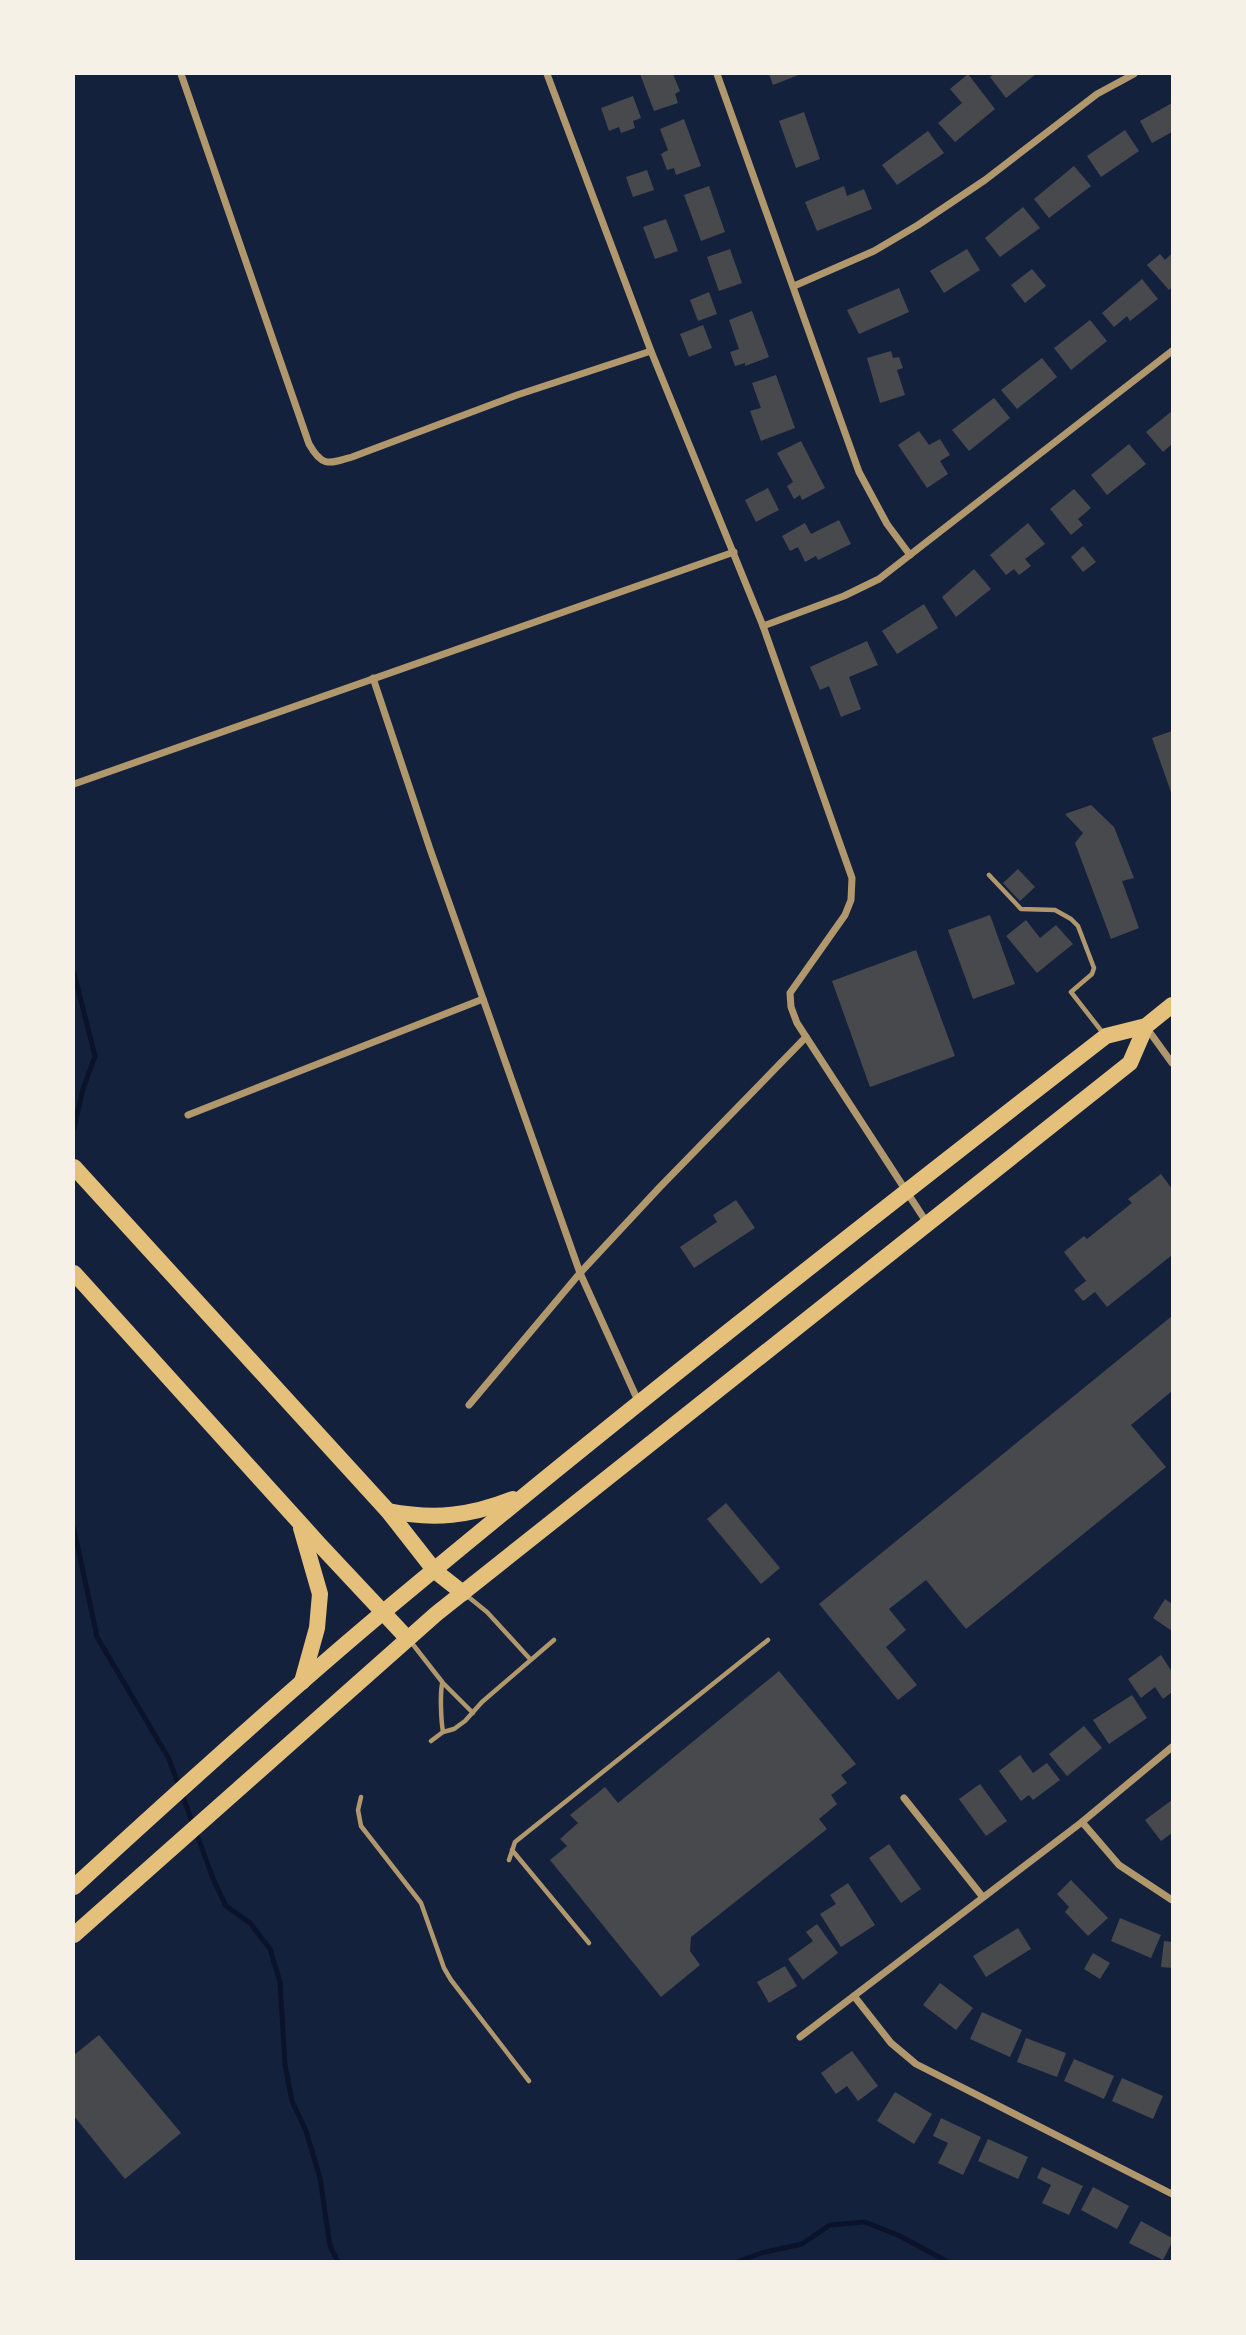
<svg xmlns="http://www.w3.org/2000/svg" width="1246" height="2335" font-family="Bitter,serif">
	<rect width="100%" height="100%" fill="#14213d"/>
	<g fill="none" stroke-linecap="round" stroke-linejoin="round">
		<g stroke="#0b132b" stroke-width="5">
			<path d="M74 973 95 1056 83 1089 74 1128"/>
			<path d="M74 1529 97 1637 169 1759 214 1881 226 1906 250 1923 270 1949 280 1982 285 2065 292 2101 306 2131 320 2178 330 2246 338 2262"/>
			<path d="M737 2262 761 2253 802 2244 830 2225 865 2222 900 2236 948 2262"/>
		</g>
	</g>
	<g fill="#48494c">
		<path d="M640 74H673L680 91 675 94 678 103 654 111Z"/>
		<path d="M769 74H801L773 85Z"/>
		<path d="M968 74 995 109 955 142 938 123 962 103 950 89Z"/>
		<path d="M994 74H1036L1006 98 990 77Z"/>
		<path d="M633 96 641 118 633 121 635 128 621 133 619 127 609 131 601 108Z"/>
		<path d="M1172 103V132L1152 143 1140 121Z"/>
		<path d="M804 112 820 159 796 168 779 121Z"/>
		<path d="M684 119 701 166 676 175 674 168 667 170 661 154 668 150 660 129Z"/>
		<path d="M1125 130 1139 151 1101 177 1087 156Z"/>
		<path d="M928 131 944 153 897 185 882 165Z"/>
		<path d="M1074 166 1091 186 1049 218 1034 199Z"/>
		<path d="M647 170 654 190 633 197 626 177Z"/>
		<path d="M709 186 725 232 701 241 684 195Z"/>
		<path d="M844 186 847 196 864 189 872 209 817 231 805 202Z"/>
		<path d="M1023 207 1040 228 1000 257 985 238Z"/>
		<path d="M666 219 678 251 655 259 643 227Z"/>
		<path d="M730 249 742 283 719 291 707 257Z"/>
		<path d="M967 249 980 270 944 293 930 271Z"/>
		<path d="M1172 253V287L1169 290 1147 265 1160 254 1165 260Z"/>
		<path d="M1032 269 1046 286 1025 303 1011 285Z"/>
		<path d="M1142 279 1158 299 1130 321 1127 316 1114 327 1102 313Z"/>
		<path d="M899 288 909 312 859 334 847 310Z"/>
		<path d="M709 292 717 314 698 321 690 300Z"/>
		<path d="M752 311 769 357 745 366V363L735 366 730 352 739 349 729 320Z"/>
		<path d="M1090 320 1107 341 1071 370 1054 348Z"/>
		<path d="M703 325 712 348 689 357 680 334Z"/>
		<path d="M891 351 893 358 899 357 903 368 897 370 905 395 880 403 867 358Z"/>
		<path d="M1042 358 1057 377 1017 409 1001 390Z"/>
		<path d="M776 375 795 428 761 441 750 411 761 408 752 383Z"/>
		<path d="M994 398 1010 418 969 451 952 430Z"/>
		<path d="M1172 411V444L1163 452 1146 432Z"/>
		<path d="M919 431 929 445 940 439 950 455 940 461 948 474 927 488 898 445Z"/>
		<path d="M801 441 825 488 802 500 800 495 794 499 787 486 793 482 777 453Z"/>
		<path d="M1129 444 1146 464 1107 495 1091 475Z"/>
		<path d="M768 488 779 510 756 522 745 500Z"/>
		<path d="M1074 489 1091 508 1078 519 1083 525 1071 535 1050 509Z"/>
		<path d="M839 520 851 544 818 560 816 556 805 562 798 547 790 551 782 536 805 523 811 534Z"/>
		<path d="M1028 523 1045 544 1025 559 1031 566 1019 575 1014 569 1006 575 990 555Z"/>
		<path d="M1083 546 1096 562 1083 572 1071 557Z"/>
		<path d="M974 569 991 589 956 617 942 597Z"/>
		<path d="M924 604 938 628 897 654 882 631Z"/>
		<path d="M867 641 878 665 849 677 861 709 841 717 829 686 820 690 810 667Z"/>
		<path d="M1172 731V795L1152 738Z"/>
		<path d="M1091 805 1114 827 1134 878 1122 881 1139 928 1111 939 1075 843 1083 833 1065 814Z"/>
		<path d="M1018 869 1035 887 1020 901 1003 883Z"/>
		<path d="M990 915 1015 984 973 999 948 930Z"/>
		<path d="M1026 920 1040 938 1056 925 1073 944 1037 973 1006 936Z"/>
		<path d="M916 950 955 1056 870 1087 832 981Z"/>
		<path d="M1161 1174 1172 1189V1255L1107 1307 1095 1292 1083 1301 1074 1290 1086 1281 1064 1252 1084 1236 1087 1239 1132 1203 1128 1199Z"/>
		<path d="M736 1200 755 1228 694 1268 680 1247 717 1222 713 1215Z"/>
		<path d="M1172 1316V1391L1131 1425 1166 1467 966 1629 926 1580 889 1609 906 1630 886 1647 917 1685 898 1700 819 1604Z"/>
		<path d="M726 1503 780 1568 761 1584 707 1519Z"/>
		<path d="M1165 1599 1172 1604V1631L1153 1618Z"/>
		<path d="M1161 1655 1172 1672V1692L1163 1699 1155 1687 1141 1698 1128 1679Z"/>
		<path d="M779 1671 856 1764 841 1775 847 1783 831 1795 837 1804 819 1819 827 1829 691 1937 690 1951 700 1965 661 1997 550 1860 567 1846 560 1839 578 1823 570 1815 605 1787 618 1803Z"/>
		<path d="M1132 1695 1147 1718 1109 1744 1093 1720Z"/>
		<path d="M1084 1726 1102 1748 1067 1776 1049 1754Z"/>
		<path d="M1020 1755 1033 1773 1047 1763 1060 1780 1033 1800 1029 1795 1021 1801 999 1771Z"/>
		<path d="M980 1784 1007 1821 986 1836 959 1799Z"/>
		<path d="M1172 1800V1833L1161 1841 1145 1820Z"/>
		<path d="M889 1844 921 1889 901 1903 869 1858Z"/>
		<path d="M1071 1880 1108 1918 1088 1936 1065 1912 1069 1907 1057 1894Z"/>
		<path d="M848 1883 875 1925 841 1947 820 1914 836 1904 830 1895Z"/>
		<path d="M1120 1918 1161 1935 1151 1958 1111 1941Z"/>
		<path d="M817 1924 838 1953 803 1980 788 1959 813 1941 806 1932Z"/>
		<path d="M1018 1928 1031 1949 986 1977 973 1956Z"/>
		<path d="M1164 1941 1172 1942V1968L1161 1967Z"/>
		<path d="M1093 1953 1110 1963 1100 1979 1084 1969Z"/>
		<path d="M785 1966 797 1986 769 2003 757 1982Z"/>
		<path d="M940 1983 973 2008 956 2030 923 2005Z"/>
		<path d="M982 2012 1022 2030 1010 2057 970 2039Z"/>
		<path d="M99 2035 181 2133 125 2179 74 2116V2055Z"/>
		<path d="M1026 2038 1066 2053 1057 2077 1017 2062Z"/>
		<path d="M852 2051 878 2086 858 2101 847 2086 836 2094 821 2073Z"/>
		<path d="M1074 2059 1114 2076 1104 2099 1064 2081Z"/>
		<path d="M1122 2078 1163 2096 1153 2119 1112 2101Z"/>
		<path d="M895 2092 932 2114 914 2144 877 2121Z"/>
		<path d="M941 2118 981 2137 963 2175 938 2163 948 2143 933 2136Z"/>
		<path d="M988 2139 1028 2157 1018 2179 978 2161Z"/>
		<path d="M1042 2167 1083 2186 1069 2215 1042 2203 1051 2185 1037 2178Z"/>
		<path d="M1093 2187 1129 2206 1117 2229 1081 2210Z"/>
		<path d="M1141 2221 1172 2238V2242L1163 2260 1129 2243Z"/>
	</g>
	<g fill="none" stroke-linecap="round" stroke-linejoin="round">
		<g stroke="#b1986c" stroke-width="4.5">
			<path d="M989 875 1021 909 1055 910 1071 919 1078 926 1094 968 1092 974 1071 992 1103 1033"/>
			<path d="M466 1595 487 1612 530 1659"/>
			<path d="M411 1642 443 1683 473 1713"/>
			<path d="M442 1684C440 1696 441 1720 443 1732"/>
			<path d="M431 1741 443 1732 454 1729 465 1721 482 1702 554 1640"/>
			<path d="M361 1797 358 1810 361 1826 421 1903 444 1968 451 1980 529 2081"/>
			<path d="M512 1850 589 1943"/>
			<path d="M509 1860 515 1842 768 1640"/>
		</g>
		<g stroke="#b1986c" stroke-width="7">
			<path d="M181 74 309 444C322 467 328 464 352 457L517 395 651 351"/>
			<path d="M547 74 651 351 763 626 852 878 851 900 845 915 790 993 791 1007 797 1023 927 1223"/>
			<path d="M717 74 859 472 887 524 910 555"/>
			<path d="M794 286 874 251 918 225 985 180 1097 94 1134 74"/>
			<path d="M763 626 844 596 879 579 1172 351"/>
			<path d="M373 678 430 849 580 1273 639 1403"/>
			<path d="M74 784 734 552"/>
			<path d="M1146 1027 1172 1063"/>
			<path d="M188 1115 483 999"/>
			<path d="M469 1405 580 1273 659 1188 806 1037"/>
			<path d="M904 1798 982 1896"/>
			<path d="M1082 1822 1119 1865 1172 1900"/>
			<path d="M854 1996 891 2043 916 2064 1172 2194"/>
			<path d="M800 2037 1082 1822 1172 1747"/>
		</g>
		<g stroke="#e5c07b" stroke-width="16">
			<path d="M74 1167 388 1511 435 1571 463 1593"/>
			<path d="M74 1273 319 1544 408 1639"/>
			<path d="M388 1511C435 1520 470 1516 513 1499"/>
			<path d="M301 1528 320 1594 317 1628 302 1682"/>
			<path d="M74 1887C173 1796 272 1706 375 1619 614 1419 860 1227 1106 1036L1146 1026 1172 1005"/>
			<path d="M74 1935 436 1614 1130 1063 1146 1026"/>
		</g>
	</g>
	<rect width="1246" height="2335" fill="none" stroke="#f6f1e7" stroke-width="150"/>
</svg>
